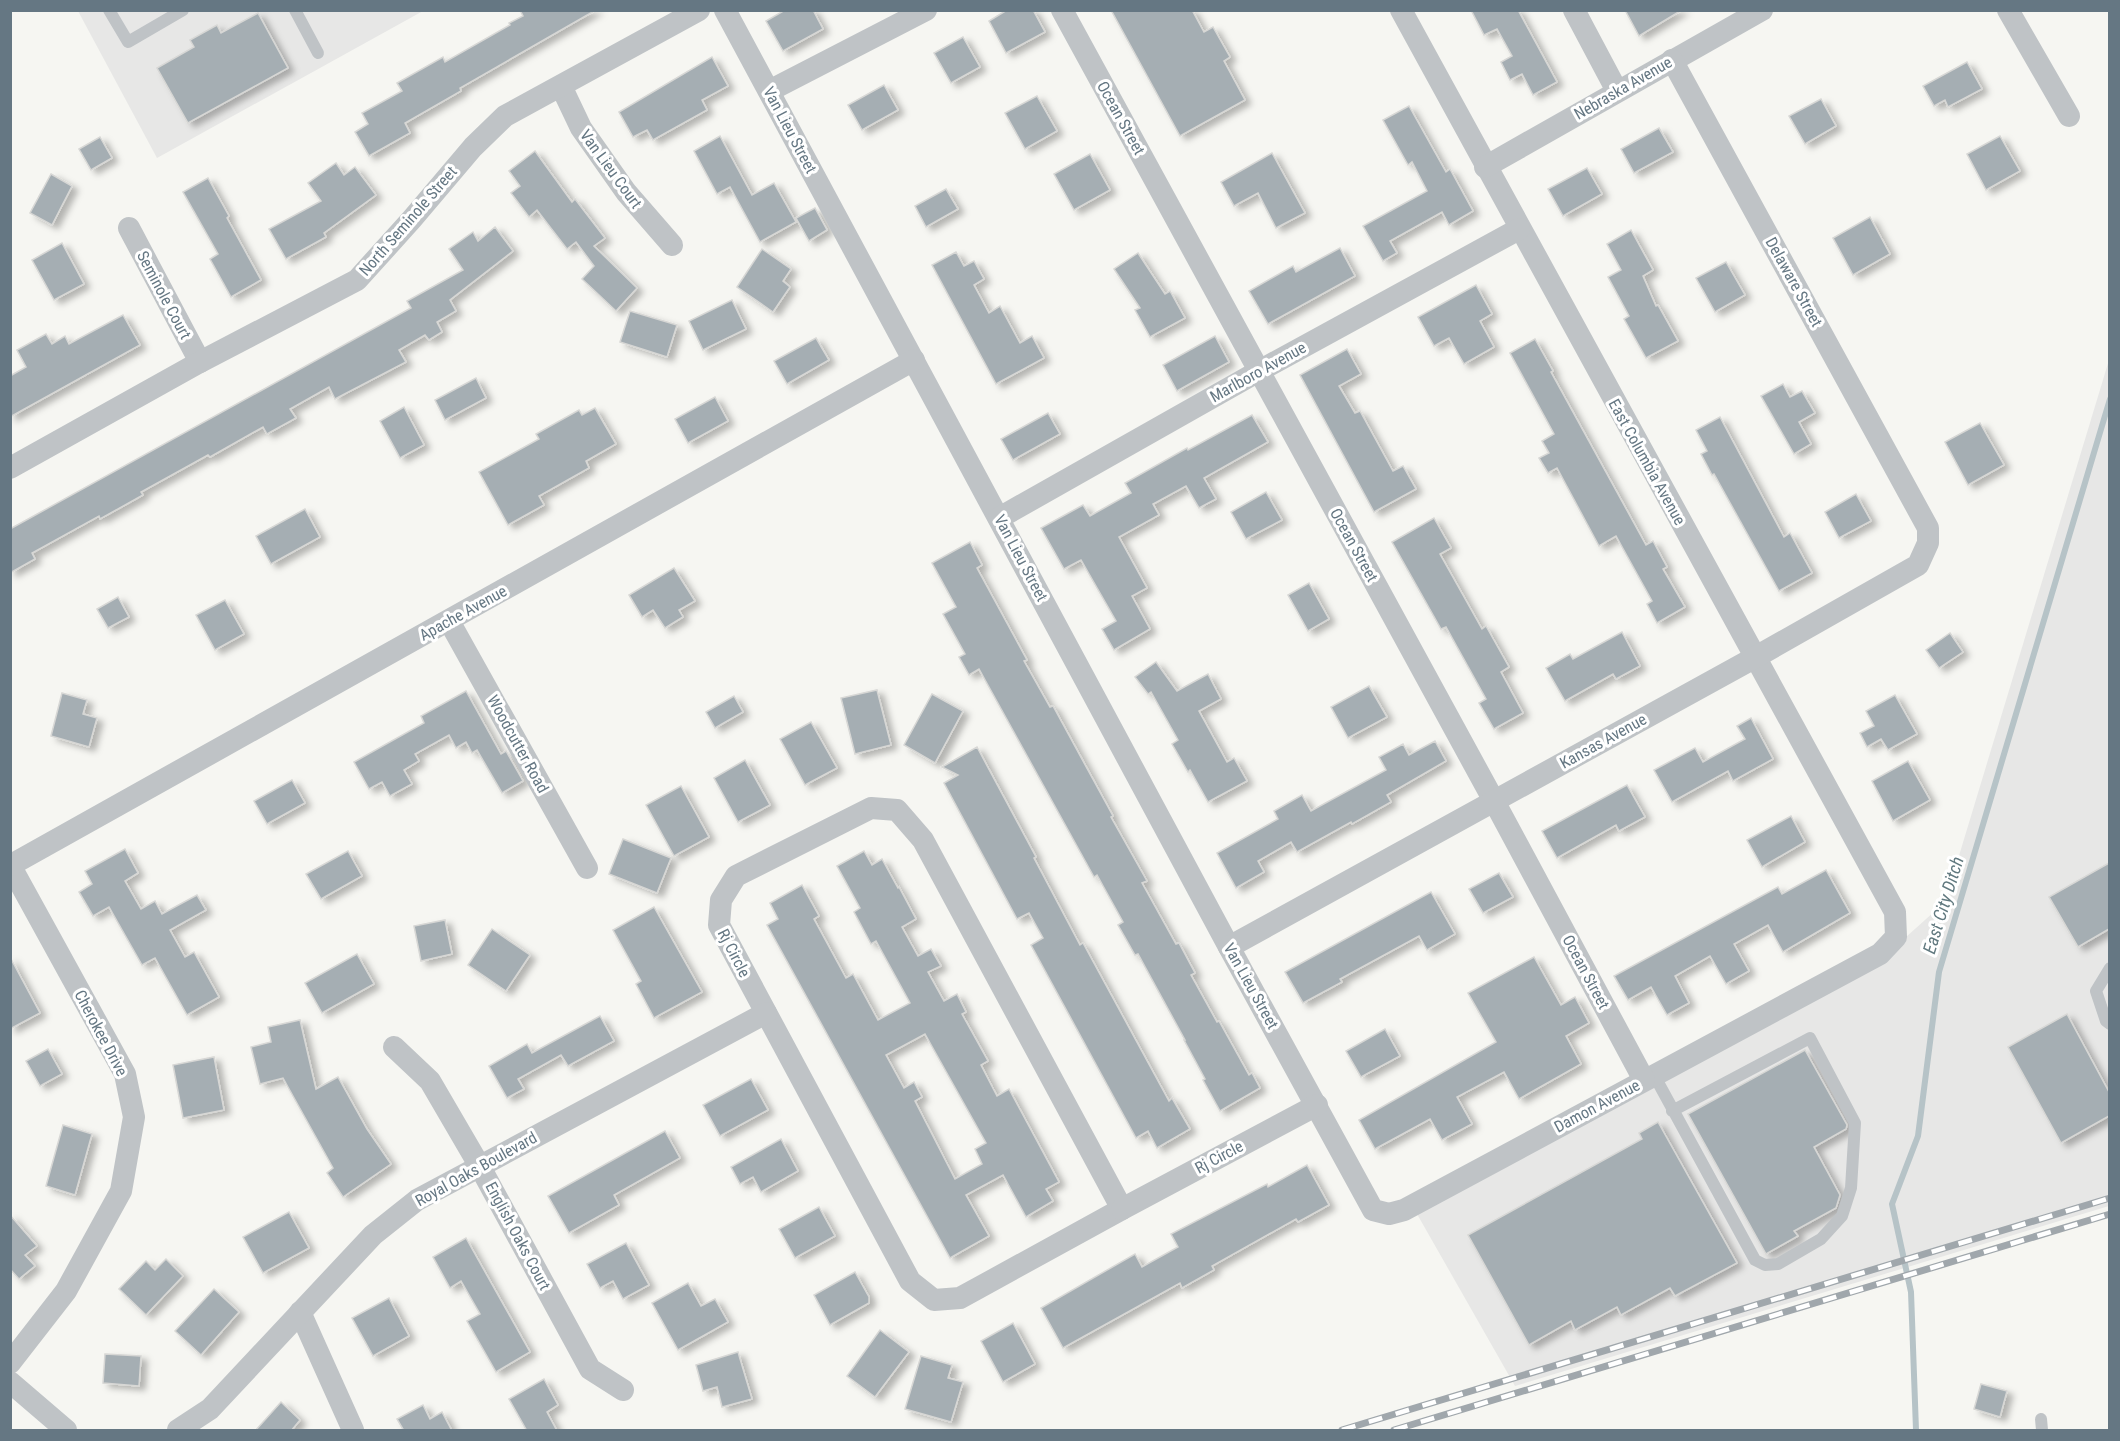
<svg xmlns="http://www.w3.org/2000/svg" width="2120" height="1441" font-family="'Roboto Condensed',sans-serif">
	<defs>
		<filter id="shadow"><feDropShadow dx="6" dy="4" stdDeviation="3" flood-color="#0004"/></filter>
	</defs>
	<rect width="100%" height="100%" fill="#f6f6f2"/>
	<g fill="#e7e7e6">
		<path d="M78 11H423L157 158Z"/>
		<path d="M2109 360V1206L1515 1386 1417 1214 1906 937 1945 902Z"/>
	</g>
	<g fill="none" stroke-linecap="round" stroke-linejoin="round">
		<path stroke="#b6c3c7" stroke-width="6" d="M1916 1430 1911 1292 1892 1204 1918 1136 1939 972 2110 399"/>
	</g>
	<g fill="#a5aeb3" stroke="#d7d7d5" stroke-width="1.5" fill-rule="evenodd" filter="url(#shadow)">
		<path d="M520 10H596L460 88 461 91 405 123 410 133 369 156 355 132 368 124 362 113 402 91 397 83 443 57 445 62 510 25 509 23 523 16Z"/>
		<path d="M785 10H813L823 29 783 51 766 21Z"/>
		<path d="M1007 10H1033L1045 32 1006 53 989 21Z"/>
		<path d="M1111 10H1192L1204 32 1213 27 1230 57 1224 61 1245 100 1180 136Z"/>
		<path d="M1471 10H1518L1557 82 1533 95 1522 74 1510 80 1501 62 1512 56 1497 29 1484 35Z"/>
		<path d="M1625 10H1682L1639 36Z"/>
		<path d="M258 13 288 68 188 123 157 68 194 47 190 40 217 25 221 33Z"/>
		<path d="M963 37 980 67 951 83 934 53Z"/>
		<path d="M712 57 728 86 702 100 707 110 653 140 647 130 633 137 619 112Z"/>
		<path d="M1967 62 1982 89 1948 107 1945 100 1934 106 1923 86Z"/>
		<path d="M884 85 898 110 862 130 848 105Z"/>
		<path d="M1037 96 1057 131 1025 149 1005 113Z"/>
		<path d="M1821 99 1836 126 1805 144 1789 116Z"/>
		<path d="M1409 106 1446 172 1450 169 1473 211 1449 225 1442 212 1390 241 1397 253 1383 261 1363 226 1427 191 1412 162 1408 165 1383 120Z"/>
		<path d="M1659 128 1673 152 1634 173 1621 149Z"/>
		<path d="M720 136 752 195 774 183 796 222 760 242 730 187 717 194 694 151Z"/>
		<path d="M2000 136 2020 171 1986 190 1967 154Z"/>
		<path d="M100 137 112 158 91 170 79 149Z"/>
		<path d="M535 151 572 202 575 199 605 238 594 246 637 288 616 311 582 279 594 266 576 242 567 249 537 210 529 217 511 193 520 186 509 171Z"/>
		<path d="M1272 153 1305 213 1276 228 1258 193 1234 206 1221 182Z"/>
		<path d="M1090 154 1110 190 1074 210 1054 174Z"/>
		<path d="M336 163 344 175 355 167 376 195 324 233 326 237 286 259 269 229 321 201 308 183Z"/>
		<path d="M1587 168 1602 194 1563 216 1548 189Z"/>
		<path d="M51 174 72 186 52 225 30 213Z"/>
		<path d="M208 178 229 216 227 218 261 280 231 297 210 259 218 254 183 192Z"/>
		<path d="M946 189 958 209 926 227 915 206Z"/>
		<path d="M815 208 827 230 809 241 796 218Z"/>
		<path d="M1870 217 1890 254 1853 275 1833 238Z"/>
		<path d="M495 227 513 251 450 300 456 311 437 322 442 332 429 340 425 335 399 350 406 362 335 399 329 387 290 409 296 418 267 434 263 427 210 457 208 455 141 492 143 495 100 519 99 516 32 553 35 559 10 573V529L411 308 407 301 463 270 449 249 473 232 478 241Z"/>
		<path d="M1631 230 1653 270 1643 276 1656 306 1658 305 1678 341 1646 358 1624 319 1629 316 1608 277 1621 270 1607 244Z"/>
		<path d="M62 243 84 284 54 300 32 260Z"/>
		<path d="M1340 248 1355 276 1268 324 1249 291 1293 266 1296 272Z"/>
		<path d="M762 249 791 269 783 281 790 287 773 312 737 287Z"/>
		<path d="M956 252 964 266 974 261 984 279 974 285 989 313 1000 306 1020 343 1032 336 1044 358 996 384 932 265Z"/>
		<path d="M1138 253 1165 294 1170 291 1185 318 1150 337 1135 310 1140 308 1114 269Z"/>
		<path d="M1726 262 1745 295 1715 312 1696 278Z"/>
		<path d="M1476 285 1492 314 1480 321 1494 347 1464 364 1449 338 1434 346 1418 317Z"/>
		<path d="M732 300 746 329 703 350 689 321Z"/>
		<path d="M630 311 677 325 667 357 620 342Z"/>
		<path d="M123 315 140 345 10 417V376L26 367 17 350 46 334 52 344 65 336 69 344Z"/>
		<path d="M1215 336 1229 362 1177 391 1163 365Z"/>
		<path d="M816 338 829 360 787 384 774 361Z"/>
		<path d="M1535 339 1553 371 1551 372 1646 545 1653 541 1667 567 1663 569 1685 607 1657 623 1647 604 1652 601 1616 536 1599 546 1557 468 1548 473 1539 458 1549 453 1542 441 1554 434 1510 353Z"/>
		<path d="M1347 349 1361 374 1339 386 1355 413 1360 411 1393 471 1403 466 1416 489 1374 512 1300 375Z"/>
		<path d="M476 378 486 398 445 420 435 400Z"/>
		<path d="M1783 384 1790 397 1802 391 1815 413 1799 422 1811 444 1794 454 1761 396Z"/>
		<path d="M715 397 728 421 688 443 675 419Z"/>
		<path d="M404 407 424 445 400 458 380 421Z"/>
		<path d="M595 408 616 444 586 461 589 468 539 496 544 505 508 525 479 472 539 439 536 434 579 410 582 415Z"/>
		<path d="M1048 413 1060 434 1013 460 1001 439Z"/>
		<path d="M1252 415 1268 442 1204 478 1216 499 1199 508 1186 486 1153 504 1159 515 1119 537 1147 588 1132 596 1150 629 1114 650 1102 629 1116 621 1081 560 1064 569 1041 528 1083 505 1090 516 1131 493 1125 483 1187 448 1188 450Z"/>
		<path d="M1720 417 1784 537 1790 533 1812 573 1779 591 1714 474 1712 475 1701 454 1707 451 1696 430Z"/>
		<path d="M1980 423 2004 465 1968 485 1945 442Z"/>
		<path d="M1266 492 1282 520 1246 539 1231 512Z"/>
		<path d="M1856 494 1871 521 1839 538 1825 512Z"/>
		<path d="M305 509 320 537 271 564 256 536Z"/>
		<path d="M1434 518 1451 548 1440 554 1482 629 1486 626 1509 667 1501 672 1523 713 1494 729 1479 703 1486 699 1446 627 1441 629 1392 542Z"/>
		<path d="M970 542 982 565 977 568 1027 660 1024 661 1050 707 1053 706 1113 816 1111 817 1147 881 1142 883 1176 944 1179 943 1195 973 1191 975 1217 1022 1219 1021 1249 1075 1252 1073 1260 1088 1220 1111 1203 1080 1205 1079 1184 1040H1185L1138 954 1135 955 1118 925 1123 922 1097 875 1094 877 979 669 969 675 959 657 965 654 943 614 956 607 932 563Z"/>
		<path d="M674 568 695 601 679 610 683 617 665 628 653 610 642 617 629 595Z"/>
		<path d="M1309 583 1329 619 1308 631 1288 595Z"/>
		<path d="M118 597 129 617 108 628 97 609Z"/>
		<path d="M225 600 244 634 215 650 196 615Z"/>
		<path d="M1622 632 1640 666 1616 679 1613 674 1565 701 1546 668 1570 654 1573 659Z"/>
		<path d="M1950 633 1963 652 1939 668 1926 650Z"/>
		<path d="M1156 662 1177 691 1208 674 1221 699 1199 711 1227 762 1234 758 1247 781 1208 802 1190 770 1188 772 1172 744 1178 740 1151 692 1148 694 1135 677Z"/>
		<path d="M1369 686 1387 717 1348 738 1331 707Z"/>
		<path d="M877 690 891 745 855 754 841 698Z"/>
		<path d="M466 691 501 754 506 751 523 781 502 793 477 750 472 753 466 742 456 748 449 735 415 754 419 761 404 770 412 784 390 796 382 782 369 789 354 762 424 723 421 716Z"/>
		<path d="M62 693 87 700 83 714 97 718 89 747 51 736Z"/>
		<path d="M932 694 963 711 935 763 904 745Z"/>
		<path d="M1895 695 1917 734 1888 750 1881 739 1867 747 1860 733 1874 726 1866 711Z"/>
		<path d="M734 696 743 712 715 728 706 712Z"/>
		<path d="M1751 718 1773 759 1733 781 1728 771 1672 802 1654 770 1695 748 1703 762 1745 739 1737 726Z"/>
		<path d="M811 722 837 768 805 785 780 739Z"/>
		<path d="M1435 741 1446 761 1387 795 1391 802 1352 824 1351 822 1297 852 1291 842 1258 861 1264 872 1236 888 1217 853 1278 819 1274 811 1302 795 1311 811 1386 770 1379 757 1403 744 1409 755Z"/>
		<path d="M977 747 1036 857 1034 858 1080 945 1083 943 1169 1101 1172 1098 1190 1129 1157 1148 1148 1131 1136 1138 1031 945 1043 938 1029 913 1017 919 944 783 958 775 942 767Z"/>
		<path d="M745 760 770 805 738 822 714 778Z"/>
		<path d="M1908 761 1930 800 1893 821 1872 781Z"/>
		<path d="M292 780 305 803 267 824 254 801Z"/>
		<path d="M1627 785 1645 817 1619 831 1616 825 1557 858 1542 831Z"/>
		<path d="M681 786 709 837 674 856 646 805Z"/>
		<path d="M1791 816 1805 842 1762 867 1747 840Z"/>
		<path d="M623 839 671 858 657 893 609 874Z"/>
		<path d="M125 849 138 873 125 881 141 909 155 901 162 914 197 895 206 910 170 930 185 957 194 952 219 997 187 1015 155 958 142 965 109 907 93 916 79 892 92 884 85 871Z"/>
		<path d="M348 851 362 876 321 899 306 874Z"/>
		<path d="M864 851 872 865 882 859 898 888 899 887 916 919 902 927 918 956 931 949 941 966 928 972 944 1001 957 994 966 1012 962 1014 988 1061 981 1065 997 1096 1009 1089 1059 1182 1046 1189 1053 1201 1026 1217 1003 1175 966 1195 989 1236 950 1258 767 925 778 919 770 903 802 885 819 916 814 919 846 978 853 974 878 1020 910 1003 876 941 871 944 854 912 860 908 837 866ZM925 1034 986 1143 975 1149 982 1164 955 1179 915 1101 922 1097 914 1082 904 1088 886 1055Z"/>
		<path d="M2109 863V929L2078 947 2049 897Z"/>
		<path d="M1826 870 1850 913 1783 952 1768 925 1734 944 1749 971 1726 984 1710 956 1675 976 1689 1003 1667 1015 1651 987 1628 1000 1614 976 1778 887 1782 894Z"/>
		<path d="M1499 873 1513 897 1483 913 1469 889Z"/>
		<path d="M1431 892 1455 934 1427 950 1419 936 1340 979 1342 982 1303 1003 1285 972Z"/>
		<path d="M654 907 702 992 654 1018 636 984 641 981 613 930Z"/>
		<path d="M445 920 452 954 421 961 414 926Z"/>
		<path d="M492 929 530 955 506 991 468 965Z"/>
		<path d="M357 954 374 984 322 1013 305 983Z"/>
		<path d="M10 957 40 1013 10 1029Z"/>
		<path d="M1534 957 1561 1005 1575 997 1589 1023 1566 1036 1581 1064 1519 1099 1504 1072 1457 1097 1472 1124 1442 1140 1430 1119 1375 1149 1359 1120 1496 1042 1468 993Z"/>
		<path d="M2067 1014 2109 1092V1116L2061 1143 2008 1047Z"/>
		<path d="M600 1016 614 1041 568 1066 561 1055 518 1079 524 1089 507 1098 489 1066 527 1044 532 1053Z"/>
		<path d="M300 1020 316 1089 338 1077 367 1129 391 1164 343 1197 327 1173 333 1168 283 1078 260 1084 251 1047 271 1042 268 1027Z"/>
		<path d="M1385 1029 1400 1056 1361 1077 1346 1051Z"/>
		<path d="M48 1049 62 1074 40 1086 26 1061Z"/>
		<path d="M1805 1050 1847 1125 1846 1129 1814 1147 1840 1195 1836 1208 1794 1231 1798 1236 1766 1254 1688 1114Z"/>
		<path d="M214 1057 224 1110 183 1118 173 1065Z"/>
		<path d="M751 1079 768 1110 720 1136 703 1105Z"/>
		<path d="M1658 1122 1737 1263 1675 1296 1670 1288 1621 1315 1617 1307 1575 1330 1571 1321 1529 1345 1468 1235 1642 1139 1639 1133Z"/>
		<path d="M63 1125 92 1134 75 1195 46 1186Z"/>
		<path d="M665 1131 680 1158 614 1195 619 1205 569 1233 548 1196Z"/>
		<path d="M781 1139 798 1171 761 1192 753 1177 740 1184 731 1167Z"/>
		<path d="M1307 1165 1329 1205 1298 1222 1296 1219 1212 1266 1214 1270 1182 1288 1180 1283 1063 1348 1041 1308 1135 1254 1142 1267 1178 1247 1171 1234 1267 1184 1268 1187Z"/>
		<path d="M819 1207 835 1236 795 1258 779 1229Z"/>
		<path d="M289 1212 309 1248 263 1273 243 1237Z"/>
		<path d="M10 1215 37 1246 25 1255 35 1266 19 1279 10 1269Z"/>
		<path d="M466 1238 530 1352 496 1372 467 1321 480 1314 461 1281 450 1288 433 1257Z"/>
		<path d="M626 1243 649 1285 623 1299 613 1281 600 1288 587 1264Z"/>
		<path d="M166 1259 183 1276 146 1315 119 1289 146 1261 155 1270Z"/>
		<path d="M855 1272 869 1297V1303L830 1325 814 1295Z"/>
		<path d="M688 1283 701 1306 715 1299 728 1322 678 1350 652 1303Z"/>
		<path d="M214 1289 239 1312 201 1355 175 1331Z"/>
		<path d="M389 1298 409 1336 373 1356 352 1318Z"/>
		<path d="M1013 1323 1035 1364 1003 1382 981 1341Z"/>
		<path d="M880 1330 909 1352 875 1397 847 1376Z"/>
		<path d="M738 1352 752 1399 722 1407 717 1387 703 1391 696 1365Z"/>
		<path d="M105 1354 141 1356 139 1386 103 1383Z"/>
		<path d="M921 1356 952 1365 948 1378 963 1382 951 1422 905 1409Z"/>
		<path d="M544 1379 558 1405 547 1412 557 1431H527L509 1399Z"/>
		<path d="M1981 1384 2007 1391 2000 1417 1974 1409Z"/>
		<path d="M281 1402 300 1420 291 1431H255Z"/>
		<path d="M423 1405 430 1419 442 1412 452 1431H404L397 1419Z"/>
	</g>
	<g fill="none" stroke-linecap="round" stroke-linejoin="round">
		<g stroke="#bfc3c6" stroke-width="12">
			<path d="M109 10 128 42 183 10"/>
			<path d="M295 10 318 53"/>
			<path d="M2110 968 2096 991 2106 1021 2110 1024"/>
			<path d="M1654 1075 1755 1260 1765 1265 1778 1264 1821 1239 1842 1216 1851 1188 1855 1123 1810 1038 1672 1111"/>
			<path d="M2041 1419 2042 1430"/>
		</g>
		<g stroke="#bfc3c6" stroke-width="22">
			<path d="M725 10 1229 947 1373 1210 1389 1214 1404 1210 1880 954 1896 937 1895 912 1401 10"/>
			<path d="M1062 10 1494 801 1644 1080"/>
			<path d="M1574 10 1617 91"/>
			<path d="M2008 10 2069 116"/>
			<path d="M561 86 581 128 626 192 672 245"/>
			<path d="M769 91 926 10"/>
			<path d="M1485 167 1762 10"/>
			<path d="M129 228 200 362"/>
			<path d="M10 468 200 362 357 280 412 219 473 147 505 116 699 10"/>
			<path d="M999 518 1259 371 1519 229"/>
			<path d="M449 621 587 868"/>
			<path d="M871 808 897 810 923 840 1122 1209 960 1298 934 1300 910 1281 719 925 721 900 736 876Z"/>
			<path d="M10 865 125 1074 134 1117 121 1191 66 1291 10 1363"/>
			<path d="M11 865 914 360"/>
			<path d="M1229 947 1754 658 1918 565 1928 543V528L1672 60"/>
			<path d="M394 1047 430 1081 479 1165 590 1369 623 1390"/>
			<path d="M1122 1209 1317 1105"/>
			<path d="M300 1312 353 1430"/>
			<path d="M10 1382 66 1430"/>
			<path d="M178 1430 210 1409 373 1235 417 1200 766 1013"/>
		</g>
		<g stroke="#a0a7ac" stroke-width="7">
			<g id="rail">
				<path d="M1342 1430 2110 1198"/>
				<path d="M1394 1430 2110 1214"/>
			</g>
		</g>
		<use href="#rail" stroke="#fff" stroke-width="4.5" stroke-dasharray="14" stroke-linecap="butt"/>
	</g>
	<g text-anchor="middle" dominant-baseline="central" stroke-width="6" stroke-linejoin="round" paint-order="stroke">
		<g font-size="16" fill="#657783" stroke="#fff">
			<text transform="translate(1623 88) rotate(-30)">Nebraska Avenue</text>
			<text transform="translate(1121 118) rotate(61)">Ocean Street</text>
			<text transform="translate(790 130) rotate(62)">Van Lieu Street</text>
			<text transform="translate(611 169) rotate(54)">Van Lieu Court</text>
			<text transform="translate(408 221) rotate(-49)">North Seminole Street</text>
			<text transform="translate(1794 282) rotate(61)">Delaware Street</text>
			<text transform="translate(164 295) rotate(62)">Seminole Court</text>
			<text transform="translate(1258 372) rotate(-29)">Marlboro Avenue</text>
			<text transform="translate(1647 462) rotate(61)">East Columbia Avenue</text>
			<text transform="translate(1354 545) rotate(61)">Ocean Street</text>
			<text transform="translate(1021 558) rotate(62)">Van Lieu Street</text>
			<text transform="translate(463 613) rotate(-29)">Apache Avenue</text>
			<text transform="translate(1603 741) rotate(-29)">Kansas Avenue</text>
			<text transform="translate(518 744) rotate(61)">Woodcutter Road</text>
			<text transform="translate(734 953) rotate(63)">Rj Circle</text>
			<text transform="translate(1586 972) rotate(62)">Ocean Street</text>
			<text transform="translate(1251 986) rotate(61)">Van Lieu Street</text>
			<text transform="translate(101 1033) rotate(62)">Cherokee Drive</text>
			<text transform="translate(1597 1106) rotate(-28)">Damon Avenue</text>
			<text transform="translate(1219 1157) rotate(-28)">Rj Circle</text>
			<text transform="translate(476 1169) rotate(-29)">Royal Oaks Boulevard</text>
			<text transform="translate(518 1236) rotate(62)">English Oaks Court</text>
		</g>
		<g font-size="18" font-style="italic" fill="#61797f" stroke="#fff">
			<text transform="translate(1943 905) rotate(-73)">East City Ditch</text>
		</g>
	</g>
	<rect width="2120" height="1441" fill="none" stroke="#657783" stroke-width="24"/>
</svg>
